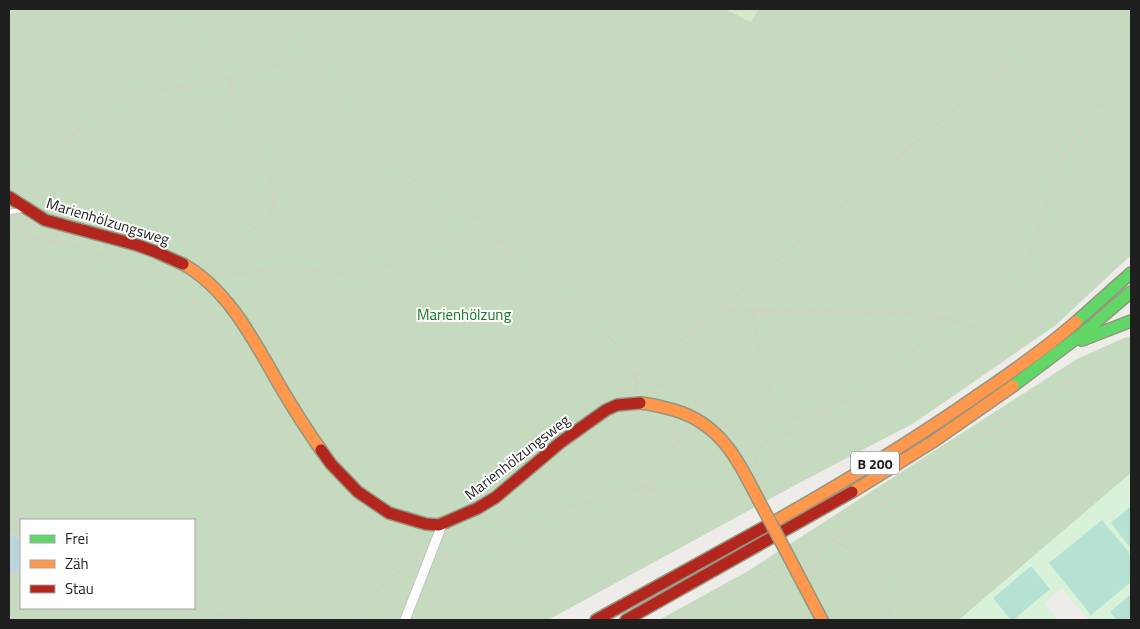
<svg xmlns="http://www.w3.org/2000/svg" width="1140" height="629" font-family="'Titillium Web',sans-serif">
	<rect width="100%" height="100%" fill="#edece8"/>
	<path fill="#d8e9c8" d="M725 9H759L751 22Z"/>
	<g fill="#c6dabf">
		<path d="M9 9H725L751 22 759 9H1131V255L1056 325 914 423 801 482 548 620H9V575L15 573 21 567V608H194V520H21V539L12 534 9 535Z"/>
		<path d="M1131 336V473L959 620H659L748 571 1077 359 1124 338Z"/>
	</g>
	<path fill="#d7f2d9" d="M1131 473V620H1089L1062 588 1044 603 1058 620H959Z"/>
	<g fill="#b5e2d2">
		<path d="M1131 506V549L1111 523Z"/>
		<path d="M1102 520 1131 555V582L1091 615 1049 563Z"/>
		<path d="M1031 566 1050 589 1013 620H1011L993 598Z"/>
		<path d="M1131 594V620H1117L1110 612Z"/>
	</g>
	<path fill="#bdd6de" d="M12 534 21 539V567L15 573 9 575V535Z"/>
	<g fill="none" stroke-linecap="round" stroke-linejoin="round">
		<g stroke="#c4c4c2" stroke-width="7">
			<path id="lane" d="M9 212 22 210"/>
		</g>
		<g stroke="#c4c4c2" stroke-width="11">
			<path id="street" d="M405 620 442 525"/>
		</g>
		<g stroke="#939681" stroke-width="14">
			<g id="fast">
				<path d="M1076 322 1131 273"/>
				<path d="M1082 340 1131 321"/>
				<path d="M1013 386 1082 334 1131 292"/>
			</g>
		</g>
		<g stroke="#939681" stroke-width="14">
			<g id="slow">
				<path d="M183 264C229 290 254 341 280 386 293 408 306 429 321 450"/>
				<path d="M640 403C652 404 663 407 674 410 721 424 737 459 758 499"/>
				<path d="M852 492 934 441 1013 386"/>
				<path d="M770 524C841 484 911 442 978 395 1012 372 1045 349 1076 322"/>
				<path d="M789 557 822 620"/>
			</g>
		</g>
		<g stroke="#939681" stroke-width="14">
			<g id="jam">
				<path d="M9 197 45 220 137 245 156 252 183 264"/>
				<path d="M321 450 331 464 358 492 389 513 426 524 439 525 478 508 496 497 561 442 606 410 617 405 640 403"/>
				<path d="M596 620 770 524"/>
				<path d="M626 620 852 492"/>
			</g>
		</g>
		<g stroke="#d6cbc8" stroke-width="2" stroke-dasharray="2.5 2.5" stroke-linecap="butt">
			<path d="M164 9 173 20 196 39 210 83"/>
			<path d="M269 9 311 54 328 82 342 111 390 160 447 206 485 220 503 243 519 269 546 292 573 306 594 323 614 342 635 376"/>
			<path d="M13 187 20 175 53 161 84 122 103 107 127 93 210 83 268 67 290 63 311 54 356 28 383 9"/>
			<path d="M9 221 31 237 71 244 162 278 211 316 296 434"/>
			<path d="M9 243 22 229 24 220"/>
			<path d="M207 267 208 264 269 216 274 201 270 174 238 119 229 77"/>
			<path d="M217 276 289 268 363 276 464 232 503 243"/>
			<path d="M719 310 913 313 940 317 975 327 1024 273 1057 169 1096 106 1131 98"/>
			<path d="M753 311 758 347 770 381 767 403 777 420 828 410"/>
			<path d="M637 383C646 384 656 384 664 387 692 396 719 414 736 439"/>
			<path d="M636 393 637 383 635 376 719 310 1072 9"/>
			<path d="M677 442 689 426"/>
			<path d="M754 472 756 470 757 451 764 442 801 429 830 409 865 391 896 370 920 344 940 317"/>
			<path d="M647 488C677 498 710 494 741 488"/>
			<path d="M9 492 14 500 21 531"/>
			<path d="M352 501 390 535 421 552"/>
			<path d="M9 528H13L21 531"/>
			<path d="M832 540 850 549 856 558 877 574 882 582 890 602 891 613 887 620"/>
			<path d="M441 554 465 556 490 547 568 507 646 487 658 468 659 458 664 448 661 444 662 439 668 435 674 437 676 442C674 448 669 449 664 448"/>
			<path d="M809 573 824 546 953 456 1096 367 1131 361"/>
			<path d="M9 577 21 571"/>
			<path d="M186 608 252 620"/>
			<path d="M333 620 362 603 421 552"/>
			<path d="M675 620 782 565"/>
		</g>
		<use href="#lane" stroke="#fcfcfc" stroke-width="4.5"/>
		<use href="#street" stroke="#fcfcfc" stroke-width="9"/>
		<use href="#fast" stroke="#63d668" stroke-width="11"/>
		<use href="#slow" stroke="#ff974d" stroke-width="11"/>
		<use href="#jam" stroke="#b3261e" stroke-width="11"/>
		<g stroke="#939681" stroke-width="14" stroke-linecap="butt">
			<path id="slow-bridge" d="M758 499 789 557"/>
		</g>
		<use href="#slow-bridge" stroke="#ff974d" stroke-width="11"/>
	</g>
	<g text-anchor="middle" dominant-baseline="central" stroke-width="4" stroke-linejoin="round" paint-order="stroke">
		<rect fill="#fff" stroke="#626262" stroke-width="1" x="851" y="451.5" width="48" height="23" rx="4"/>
		<g font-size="14" font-weight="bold" fill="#1f1f1f">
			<text x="875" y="463">B 200</text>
		</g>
		<g font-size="15" fill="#1f1f1f" stroke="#fff">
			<text transform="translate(108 221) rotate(17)">Marienhölzungsweg</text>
			<text transform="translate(517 457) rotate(-38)">Marienhölzungsweg</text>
		</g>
		<g font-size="15" fill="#117921" stroke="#fff">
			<text x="464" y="314">Marienhölzung</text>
		</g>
	</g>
	<rect width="1140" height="629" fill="none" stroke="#1f1f1f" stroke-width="20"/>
	<rect x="20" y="519" width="175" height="90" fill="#ffffff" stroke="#a5a5a5"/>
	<rect x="30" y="535" width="25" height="8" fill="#63d668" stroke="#a5a5a5"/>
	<text x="65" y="544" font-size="15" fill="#1f1f1f">Frei</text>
	<rect x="30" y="560" width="25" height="8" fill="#ff974d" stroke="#a5a5a5"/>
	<text x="65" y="569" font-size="15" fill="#1f1f1f">Zäh</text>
	<rect x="30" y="585" width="25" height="8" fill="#b3261e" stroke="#a5a5a5"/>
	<text x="65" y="594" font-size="15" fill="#1f1f1f">Stau</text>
</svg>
